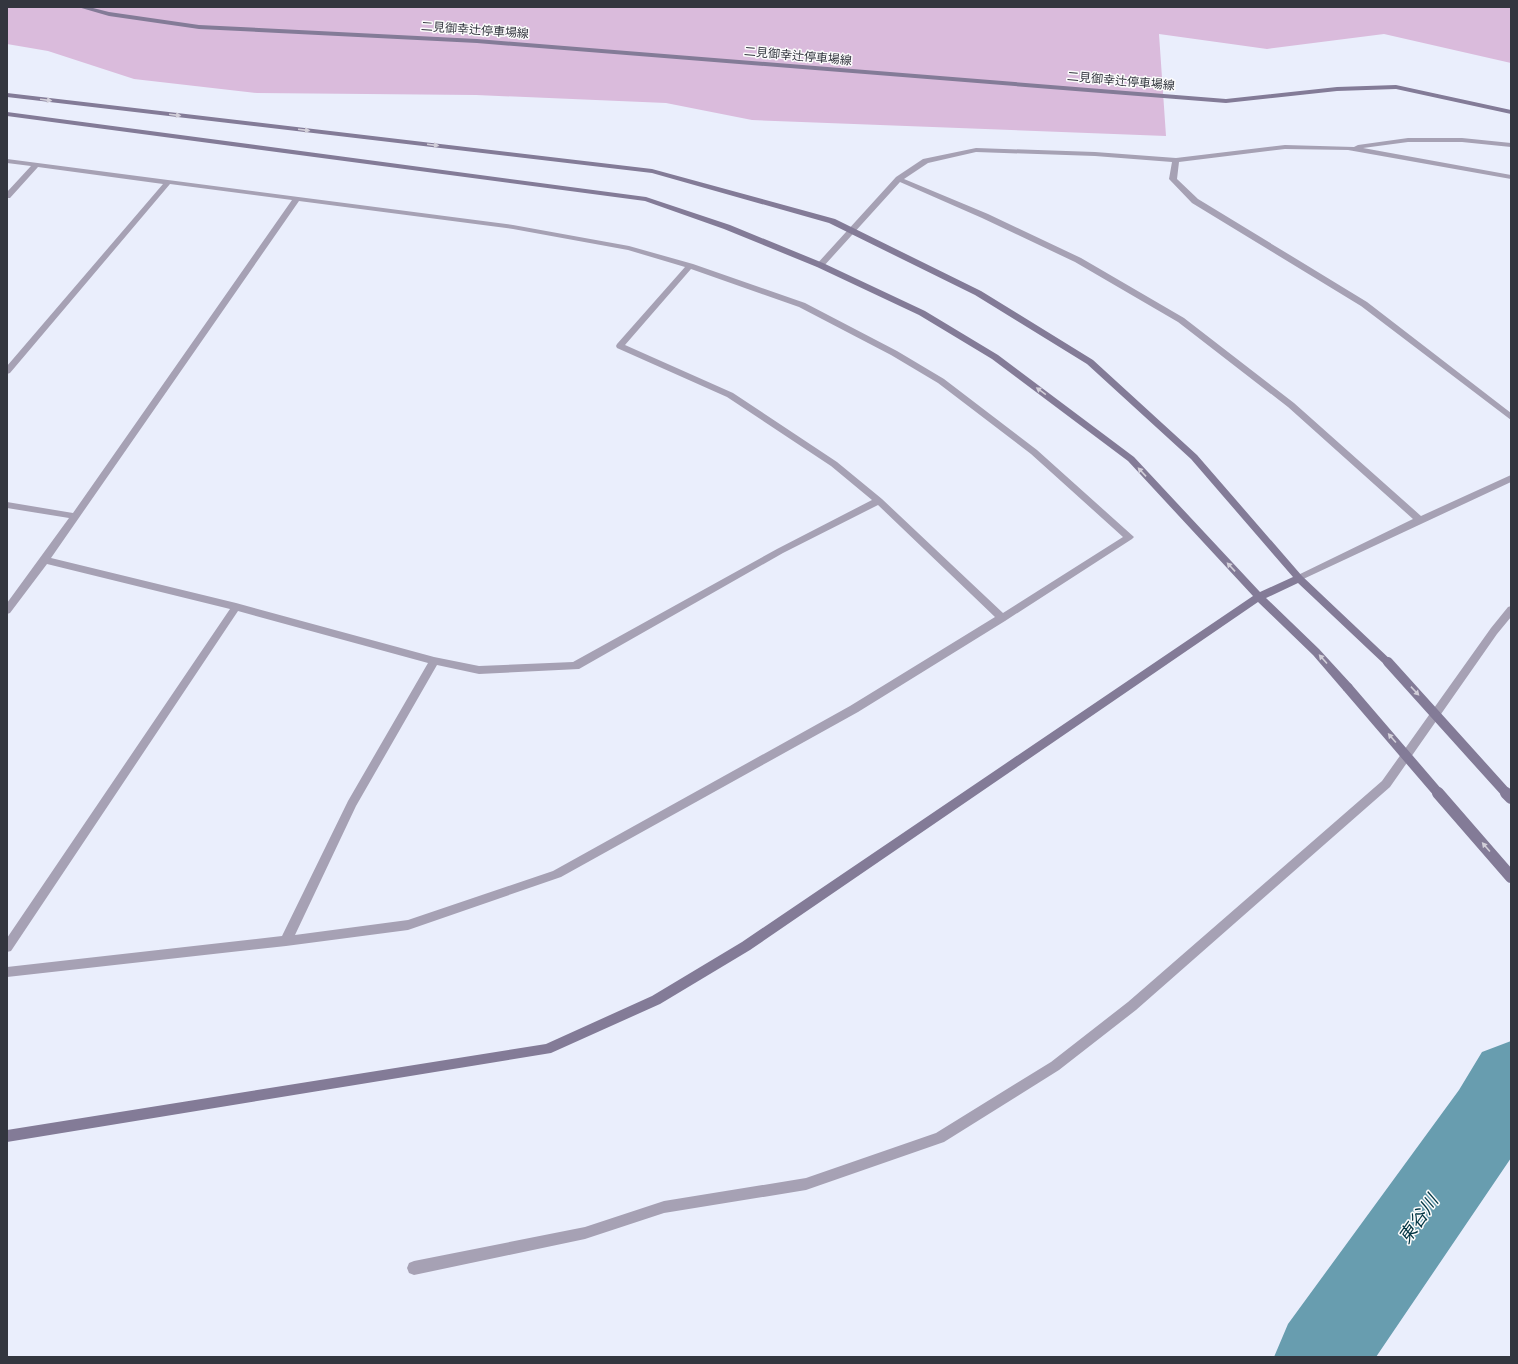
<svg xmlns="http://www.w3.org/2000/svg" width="1518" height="1364" font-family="'Source Serif 4','Noto Sans JP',serif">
	<rect width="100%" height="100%" fill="#eaeefc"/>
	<path fill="#dabbdc" d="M7 7H1511V63L1384 34 1267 49 1159 34 1166 136 752 120 666 103 476 95 257 93 134 79 48 51 7 44Z"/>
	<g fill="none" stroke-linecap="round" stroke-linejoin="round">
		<path fill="#689daf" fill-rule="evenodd" d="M1511 1041V1158L1376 1357H1274L1288 1324 1459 1090 1482 1052Z"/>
		<g fill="#a6a1b4" fill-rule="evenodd">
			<path d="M1408 138H1462L1511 143V147L1462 142H1408L1363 148 1511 175V179L1348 150 1285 149 1179 162 1177 179 1198 199 1367 302 1511 413V420L1361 306 1192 203 1169 179 1172 162 1095 156 976 152 928 163 904 179 988 214 1081 258 1184 318 1294 403 1421 516 1511 475V482L1299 581 1296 580 1294 578 1296 576 1413 519 1288 407 1178 322 1075 262 982 218 900 182 823 267H817L816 265 896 177 923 159 976 148 1095 152 1176 158 1285 145 1354 147 1358 145Z"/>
			<path d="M7 159 513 225 629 246 693 264 805 303 897 351 944 379 1037 450 1134 537 1132 539 1005 621 858 712 561 877 408 930 286 946 7 977V967L282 936 348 801 428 663 238 611 11 951 7 952V938L230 609 47 564 10 613 7 614V603L69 518 7 508V502L73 513 292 200 170 184 10 373 7 374V366L163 184 38 167 10 198H7V192L31 166 7 163ZM299 201 513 229 628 250 685 267 617 344 616 346 617 348 727 397 831 466 872 500 777 549 573 662 479 666 434 657 236 603 51 558ZM691 269 799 307 891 355 938 383 1031 454 1123 537 1003 613 882 499 837 462 733 393 625 345ZM878 505 995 617 850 706 553 871 408 920 295 935 356 806 437 665 479 674 579 669 783 553Z"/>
			<path d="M1511 606V617L1497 634 1390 787 1136 1010 1059 1070 944 1142 806 1190 664 1213 585 1239 414 1275 409 1273 407 1268 409 1263 414 1261 585 1227 664 1201 806 1178 936 1133 1051 1062 1128 1002 1382 781 1491 628 1508 607Z"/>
		</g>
		<g fill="#837b97" fill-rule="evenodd">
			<path d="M78 7H89L109 12 199 25 477 39 1226 99 1337 87 1396 85 1511 110V114L1396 89 1337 91 1226 103 477 43 199 29 109 16Z"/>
			<path d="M7 93 652 169 835 219 981 291 1093 360 1197 455 1302 576 1393 662 1391 665H1385L1298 583 1266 598 1319 649 1352 685 1353 688 1352 691H1344L1313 655 1258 602 750 950 660 1004 551 1053 7 1142V1130L546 1044 652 996 742 942 1253 596 1128 461 992 359 919 315 817 267 724 229 645 201 7 116V112L646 197 730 225 823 263 925 311 998 355 1134 457 1260 592 1293 577 1191 459 1087 364 975 295 829 223 652 173 7 97Z"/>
		</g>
		<g stroke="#837b97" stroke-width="10">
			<path d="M1388 662 1507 794"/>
			<path d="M1348 688 1439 794"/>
		</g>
		<g stroke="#837b97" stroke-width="12">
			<path d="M1438 793 1511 877"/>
			<path d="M1506 793 1511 798"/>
		</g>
	</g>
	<defs><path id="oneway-solid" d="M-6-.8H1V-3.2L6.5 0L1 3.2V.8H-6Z"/></defs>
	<g fill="#d2cfd9">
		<use href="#oneway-solid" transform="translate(46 100) rotate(7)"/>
		<use href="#oneway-solid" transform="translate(175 115) rotate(7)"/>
		<use href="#oneway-solid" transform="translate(304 130) rotate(7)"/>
		<use href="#oneway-solid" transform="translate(433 145) rotate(7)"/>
		<use href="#oneway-solid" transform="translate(1041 391) rotate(-144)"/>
		<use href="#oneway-solid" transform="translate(1142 472) rotate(-133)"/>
		<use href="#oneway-solid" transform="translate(1231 567) rotate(-133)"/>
		<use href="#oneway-solid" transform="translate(1323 659) rotate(-132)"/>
		<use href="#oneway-solid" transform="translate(1415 691) rotate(47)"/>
		<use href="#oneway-solid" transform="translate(1392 738) rotate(-131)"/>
		<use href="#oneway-solid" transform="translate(1486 847) rotate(-131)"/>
	</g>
	<g text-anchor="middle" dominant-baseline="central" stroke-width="3" stroke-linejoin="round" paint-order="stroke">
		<g font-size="12" fill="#33363f" stroke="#fcfcfc">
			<text transform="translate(475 30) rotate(4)">二見御幸辻停車場線</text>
			<text transform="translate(798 56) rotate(5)">二見御幸辻停車場線</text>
			<text transform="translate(1121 81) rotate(5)">二見御幸辻停車場線</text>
		</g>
		<g font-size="18" font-style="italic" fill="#013442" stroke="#fcfcfc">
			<text transform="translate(1418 1219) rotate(-55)">東谷川</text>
		</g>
	</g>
	<rect width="1518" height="1364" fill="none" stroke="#33363f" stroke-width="16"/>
</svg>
